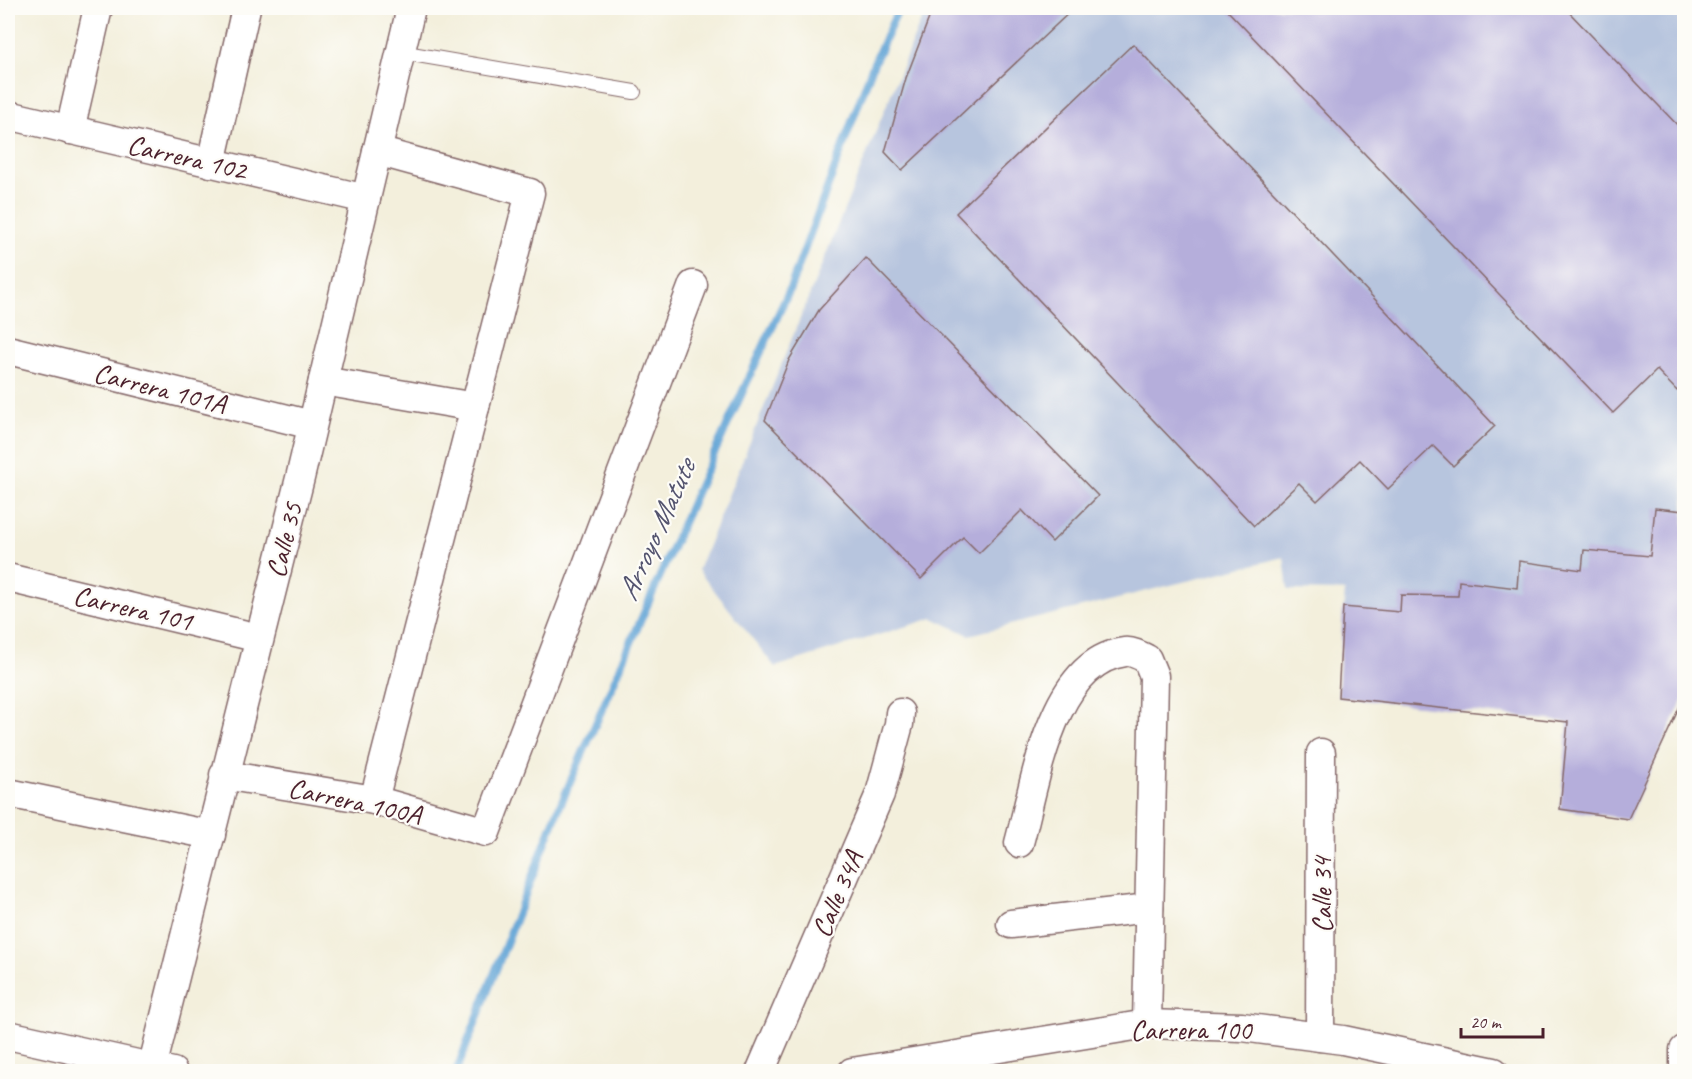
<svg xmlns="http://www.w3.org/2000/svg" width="1692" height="1079" font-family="Caveat,sans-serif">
	<rect width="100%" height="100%" fill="#fdfcf7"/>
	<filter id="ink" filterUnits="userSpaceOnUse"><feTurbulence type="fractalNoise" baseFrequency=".0167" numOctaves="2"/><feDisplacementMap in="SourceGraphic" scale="12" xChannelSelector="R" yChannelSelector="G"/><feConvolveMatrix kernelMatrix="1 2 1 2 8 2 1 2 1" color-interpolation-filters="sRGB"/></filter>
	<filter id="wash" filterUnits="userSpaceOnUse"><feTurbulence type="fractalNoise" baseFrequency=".008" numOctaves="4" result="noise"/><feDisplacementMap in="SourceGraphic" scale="24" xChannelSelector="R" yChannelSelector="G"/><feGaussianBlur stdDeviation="1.35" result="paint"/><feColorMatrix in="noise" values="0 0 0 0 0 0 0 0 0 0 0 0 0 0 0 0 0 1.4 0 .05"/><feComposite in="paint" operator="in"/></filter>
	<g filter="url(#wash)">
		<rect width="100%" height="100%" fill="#f3efdc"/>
		<path fill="#b7c5de" d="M926 8H1684V697L1628 819 1568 722 1338 697 1345 591 1288 590 1284 557 969 635 933 618 775 667 698 570Z"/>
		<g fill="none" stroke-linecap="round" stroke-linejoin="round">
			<path stroke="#62a4d6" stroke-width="8" d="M456 1072 559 808 696 493 789 291 873 65 899 8"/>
		</g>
		<g id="blocks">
			<g fill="#b5aedb">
				<path d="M937 8H1074L902 170 885 152 906 78 931 13Z"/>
				<path d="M1225 8H1565L1684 132V383L1677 391 1657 370 1613 413Z"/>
				<path d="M1133 44 1495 426 1453 466 1433 446 1388 489 1360 460 1317 501 1299 483 1254 526 956 213Z"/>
				<path d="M866 258 1098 496 1052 542 1022 510 979 553 963 537 921 579 765 420 789 360 819 310Z"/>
				<path d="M1655 508 1684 511V697L1628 819 1560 809 1568 722 1338 697 1343 607 1400 612 1401 595 1458 596 1459 581 1517 588 1519 561 1582 570 1584 550 1650 556Z"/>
			</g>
		</g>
	</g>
	<g filter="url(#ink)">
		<use href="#blocks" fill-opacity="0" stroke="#856869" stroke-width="1.5"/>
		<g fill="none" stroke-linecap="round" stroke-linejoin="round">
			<g stroke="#856869" stroke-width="16">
				<path id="service" d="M400 52 634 92"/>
			</g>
			<g stroke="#856869" stroke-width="31">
				<g id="minor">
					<path d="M8 115 366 199"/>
					<path d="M70 130 98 8"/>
					<path d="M211 163 246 8"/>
					<path d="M8 350 312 425"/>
					<path d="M323 381 475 407"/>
					<path d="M8 578 259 638"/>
					<path d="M224 775 374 800 486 832 693 285"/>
					<path d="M8 793 211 835"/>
					<path d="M374 800 530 193 377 151"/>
					<path d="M1019 843C1035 786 1051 661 1125 652 1132 651 1141 656 1147 659L1154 676 1147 1024"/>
					<path d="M1011 924 1149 908"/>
					<path d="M8 1035 173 1072"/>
					<path d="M1320 1037 1321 753"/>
					<path d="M151 1072 300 478 411 8"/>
					<path d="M760 1072 880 794 899 724 900 713"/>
					<path d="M852 1072 1147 1024 1242 1027 1343 1040 1494 1072"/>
					<path d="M1684 1072V1050"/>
				</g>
			</g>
			<use href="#service" stroke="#fff" stroke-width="14"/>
			<use href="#minor" stroke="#fff" stroke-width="28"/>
		</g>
	</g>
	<g text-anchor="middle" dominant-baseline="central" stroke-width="4.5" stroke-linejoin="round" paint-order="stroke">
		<g font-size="28" fill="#4a1f2b" stroke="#fdfcf7">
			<text transform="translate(187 157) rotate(13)">Carrera 102</text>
			<text transform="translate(160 388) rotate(14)">Carrera 101A</text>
			<text transform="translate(284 540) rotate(-76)">Calle 35</text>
			<text transform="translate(133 608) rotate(13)">Carrera 101</text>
			<text transform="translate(355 801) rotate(12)">Carrera 100A</text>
			<text transform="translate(837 894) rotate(-67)">Calle 34A</text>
			<text transform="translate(1321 895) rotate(-90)">Calle 34</text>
			<text x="1191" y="1029">Carrera 100</text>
		</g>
		<g font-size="30" font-style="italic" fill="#54546f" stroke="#fdfcf7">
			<text transform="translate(656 530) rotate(-66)">Arroyo Matute</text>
		</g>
	</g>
	<rect width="1692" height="1079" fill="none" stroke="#fdfcf7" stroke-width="30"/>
	<path d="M1461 1028v9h82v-9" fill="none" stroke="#4a1f2b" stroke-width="3"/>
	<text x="1470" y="1028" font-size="18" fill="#4a1f2b" stroke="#fdfcf7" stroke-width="4.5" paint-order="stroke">20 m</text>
</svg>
